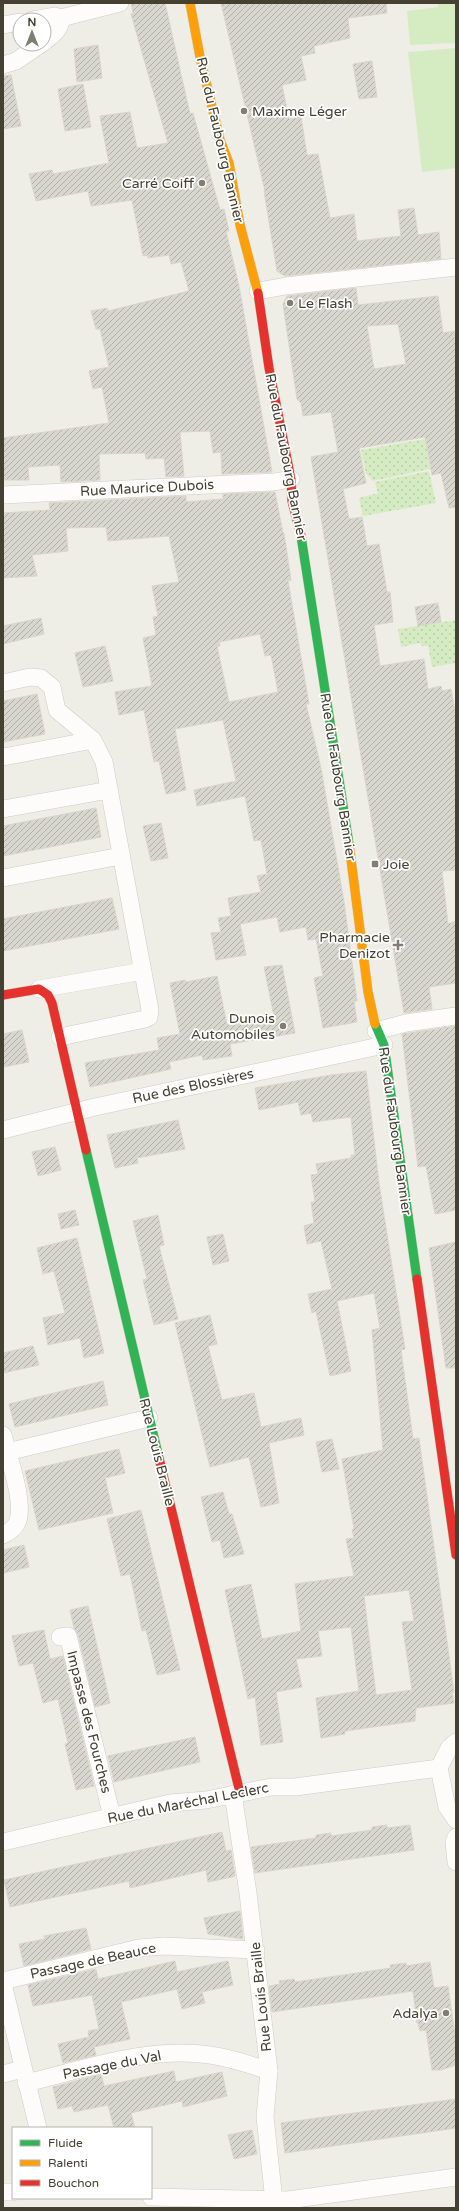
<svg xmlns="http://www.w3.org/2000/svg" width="459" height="2211" font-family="'Varela Round',sans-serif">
	<defs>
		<pattern id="grass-dots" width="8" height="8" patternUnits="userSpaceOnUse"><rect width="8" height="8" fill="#d5ecc3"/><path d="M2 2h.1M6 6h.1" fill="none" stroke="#b8cca8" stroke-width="1.8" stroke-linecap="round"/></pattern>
		<pattern id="building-hatch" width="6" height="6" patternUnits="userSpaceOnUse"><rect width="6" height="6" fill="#d8d7ce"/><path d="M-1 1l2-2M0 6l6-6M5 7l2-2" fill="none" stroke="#b1b0a8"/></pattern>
	</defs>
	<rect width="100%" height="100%" fill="#efeee6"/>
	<g fill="url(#grass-dots)">
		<path d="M425 439 430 469 373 481 366 474 361 450Z"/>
		<path d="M429 471 436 503 363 516 359 498 378 493 375 482Z"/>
		<path d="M456 620V663L432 667 428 646H422L420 643 401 647 398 629Z"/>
	</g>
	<g fill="#d5ecc3">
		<path d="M438 3H456V43L410 45 407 11 438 7Z"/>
		<path d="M456 48V168L422 172 408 52Z"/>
	</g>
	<g fill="url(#building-hatch)" stroke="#d7d5cc" fill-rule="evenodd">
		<path d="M131 3H165L190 114 193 113 220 210 224 209 229 231H226L239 286 272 472 222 474 221 452 213 453 210 431 180 432 184 476 166 477 164 458 146 459 145 453 99 454 100 480 61 482 60 465 28 467 29 480H3V438L109 423 102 387 93 389 89 371 109 367 100 329H96L91 311 107 308 108 311 189 291 181 262 171 264 169 255 148 258V255L143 256 132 200 91 206 88 191 36 201 29 174 52 170 53 174 109 163 100 116 130 112 137 148 168 143 131 14 133 13Z"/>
		<path d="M221 3H386L387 13 348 18 350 38 314 46 315 53 301 56 306 80 282 85 289 119 301 117 307 155 318 154 330 218 354 214 357 241 401 236 398 210 414 208 418 235 439 232 441 259 285 276 277 271 264 191H265Z"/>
		<path d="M98 45 102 78 77 82 74 49Z"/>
		<path d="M372 61 377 97 359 99 353 64Z"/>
		<path d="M11 75 21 126 3 129V76Z"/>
		<path d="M83 84 91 127 65 131 58 89Z"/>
		<path d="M356 288 358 305 438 296 443 333 454 331 456 345V507L449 508 441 473 432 475 425 437 359 448 366 483 343 489 349 519 362 517 367 546 379 544 387 592H390L393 622 374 625 380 666 424 659 428 689 441 686 442 691 451 689 456 716V870L442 871 448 924 456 921V983L429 987 432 1009 404 1013 311 457 338 452 331 412 303 416 301 403 297 399 283 304 287 296ZM398 324 406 364 374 369 367 326Z"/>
		<path d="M275 492 283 533H284L291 580 288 581 309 704H306L321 768 344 902 357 1001H354L357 1022 323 1028 314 978 323 976 316 939 308 940 306 927 280 932 277 917 240 924 246 955 216 960 211 933 221 932 218 918 231 916 228 898 261 892 257 876 267 874 261 840 254 841 245 796 197 806 194 790 236 781 223 720 175 729 186 790 166 794 159 761 154 762 144 710 119 715 115 692 152 686 143 638 156 635 153 617 158 616 152 586 179 582 169 536 108 541 106 527 66 528 68 551 32 555 37 576 3 578V513L50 510 49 503 186 496V502L223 499V494ZM260 634 265 656 271 655 278 692 229 702 217 646H220L219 642Z"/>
		<path d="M438 603 441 622 418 626 415 607Z"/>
		<path d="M41 618 44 634 3 644V626Z"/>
		<path d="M105 646 113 681 83 687 75 653Z"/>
		<path d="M37 694 45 734 3 742V701Z"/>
		<path d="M96 808 101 837 3 856V826Z"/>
		<path d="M161 823 168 858 151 861 143 826Z"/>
		<path d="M112 898 119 929 3 951V919Z"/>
		<path d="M282 965 295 1033 230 1044 232 1056 203 1060 202 1055 169 1062 171 1069 90 1087 85 1063 159 1050 157 1038 180 1034 170 983 185 980 186 982 217 976 227 1025 274 1016 264 967Z"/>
		<path d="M456 1026V1210L435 1214 426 1166 418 1167 402 1034Z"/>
		<path d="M22 1030 29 1062 3 1067V1034Z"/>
		<path d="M366 1071 379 1183 405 1349 401 1350 413 1439 419 1438 454 1692H452L454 1703 416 1708 415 1721 345 1731V1734L321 1738 316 1698 359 1691 351 1627 318 1631 322 1656 296 1659 302 1687 276 1692 283 1742 261 1745 255 1697 248 1699 225 1590 251 1584 262 1639 301 1631 295 1584 354 1576 346 1539 354 1538 352 1530 354 1529 342 1459 383 1450 372 1330 380 1328 374 1293 337 1301 351 1371 330 1376 316 1311 312 1313 308 1294 332 1289 321 1241 307 1244 304 1226 314 1223 311 1202H315L311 1175 318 1174 316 1164 351 1158V1155H355L351 1117 313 1122 311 1113 301 1115 298 1102 259 1110 255 1088 331 1075ZM409 1590 414 1621 402 1622 412 1690 376 1695 364 1596Z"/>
		<path d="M178 1120 185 1149 137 1158 138 1163 115 1168 107 1135Z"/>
		<path d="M55 1147 61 1170 38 1176 32 1152Z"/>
		<path d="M75 1210 79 1225 61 1229 58 1214Z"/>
		<path d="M158 1215 164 1245 159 1246 178 1319 154 1325 143 1280 147 1279 133 1221Z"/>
		<path d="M223 1234 229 1261 213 1265 207 1237Z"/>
		<path d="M77 1238 104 1353 84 1358 80 1338 48 1345 43 1318 65 1313 54 1271 43 1274 37 1248Z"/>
		<path d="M456 1242V1368H446L429 1248Z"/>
		<path d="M210 1315 217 1344 208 1346 222 1400 254 1393 261 1427 301 1418 304 1435 269 1443 279 1503 261 1507 249 1457 210 1467 175 1323Z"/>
		<path d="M33 1346 39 1365 3 1373V1353Z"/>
		<path d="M103 1381 108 1405 15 1427 9 1404Z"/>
		<path d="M332 1439 339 1469 322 1472 316 1442Z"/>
		<path d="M119 1449 125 1473 105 1478 113 1513 39 1530 25 1471Z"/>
		<path d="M223 1492 229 1514H232L244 1554 224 1558 220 1540 212 1542 201 1497Z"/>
		<path d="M141 1510 180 1670 157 1675 146 1630 142 1631 130 1574 121 1576 107 1519Z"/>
		<path d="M24 1545 29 1567 3 1573V1550Z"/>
		<path d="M88 1606 110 1703 95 1707 78 1634 74 1628 70 1610Z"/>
		<path d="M44 1630 50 1659 63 1656 94 1786 76 1790 65 1744 68 1743 58 1699 43 1703 33 1663 19 1666 12 1636Z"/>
		<path d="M195 1737 200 1762 114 1782 108 1756Z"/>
		<path d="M387 1825V1828L410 1825 414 1850 255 1873 251 1847 316 1838V1835L331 1833V1836L372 1830V1827Z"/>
		<path d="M222 1832 226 1851 231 1850 235 1876 232 1877 208 1882 206 1870 130 1888 129 1881 10 1907 4 1880Z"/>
		<path d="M240 1911 243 1939 208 1934 204 1918Z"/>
		<path d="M86 1928 91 1949 24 1966 19 1944 45 1939 44 1936Z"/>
		<path d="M175 1961 177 1972 228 1961 233 1985 202 1992 205 2003 182 2009 177 1989 121 2002 130 2039 94 2047 96 2055 63 2063 58 2044 89 2037 88 2031 99 2029 92 1995 33 2006 28 1985 96 1969 98 1979Z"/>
		<path d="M430 1962 434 1988 448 1986 456 2042V2065L441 2070H432L426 2030 420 2031 418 2023H417L413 1991 272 2012 269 1986 280 1984 279 1981 294 1979 295 1982 391 1968 390 1965 406 1963V1966Z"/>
		<path d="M174 2071 176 2082 222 2072 227 2096 183 2107 182 2101 131 2113 135 2128H114L108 2105 74 2112 72 2106 58 2109 53 2087 101 2074 104 2086Z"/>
		<path d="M456 2099V2128L285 2153 281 2123Z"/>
		<path d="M252 2130 257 2154 234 2159 228 2135Z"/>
	</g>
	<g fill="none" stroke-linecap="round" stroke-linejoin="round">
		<g stroke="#cdcbc3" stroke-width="18">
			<g id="street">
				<path d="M32 20 54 16 61 18 120 3"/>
				<path d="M3 25 20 22"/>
				<path d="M44 42C52 35 61 30 61 18"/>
				<path d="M3 65 16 61 41 44"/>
				<path d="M258 291 286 286 456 267"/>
				<path d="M3 495 274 482 291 479"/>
				<path d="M3 683 30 677 41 678 52 687 57 710 93 740 104 762 150 1010 149 1017 145 1019 60 1037"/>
				<path d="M3 757 93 740"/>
				<path d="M3 809 109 790"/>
				<path d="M3 878 121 856"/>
				<path d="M39 989 143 971"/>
				<path d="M376 1031 406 1023 456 1016"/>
				<path d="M3 1130 95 1107 384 1045"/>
				<path d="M3 1435C8 1456 26 1504 17 1523 14 1529 9 1532 3 1535"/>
				<path d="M3 1453 149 1418"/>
				<path d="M60 1637 68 1636 112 1817"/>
				<path d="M439 1768 447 1807 456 1820"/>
				<path d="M439 1768 449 1748 456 1742"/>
				<path d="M233 1794 248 1893 269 2071 265 2117 274 2201"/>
				<path d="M456 1837 454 1842 456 1862"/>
				<path d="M3 1842 170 1803 206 1800 271 1787H295L439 1768"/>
				<path d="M3 1981 139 1948 164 1946 256 1950"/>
				<path d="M3 1984 38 2128"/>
				<path d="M3 2074 23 2069"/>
				<path d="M26 2083C85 2069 149 2046 210 2055 231 2058 249 2064 269 2071"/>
				<path d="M3 2192H13"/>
				<path d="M151 2197 288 2200 456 2177"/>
			</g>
		</g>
		<g stroke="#cfcdbc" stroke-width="10">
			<g id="fast">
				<path d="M301 536 349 844"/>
				<path d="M375 1024 384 1045 417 1279"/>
				<path d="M86 1150 158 1454"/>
			</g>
		</g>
		<g stroke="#cfcdbc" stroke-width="10">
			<g id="slow">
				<path d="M190 3 200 57 220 140 229 163 240 225 258 293"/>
				<path d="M349 844 368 992 375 1024"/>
			</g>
		</g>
		<g stroke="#cfcdbc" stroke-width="10">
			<g id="jam">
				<path d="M258 293 269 368 291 479 292 501 301 536"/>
				<path d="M3 995 39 989 48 995 52 1003 86 1150"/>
				<path d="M417 1279 456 1555"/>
				<path d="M158 1454 240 1793"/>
			</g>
		</g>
		<use href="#street" stroke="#fdfcfb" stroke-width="17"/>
		<use href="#fast" stroke="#30b455" stroke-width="9"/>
		<use href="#slow" stroke="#ff9f0a" stroke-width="9"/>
		<use href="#jam" stroke="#e5322d" stroke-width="9"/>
	</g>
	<g fill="#807e71" stroke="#fff" stroke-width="1.5">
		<circle cx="244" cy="111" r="4"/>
		<circle cx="202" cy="183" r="4"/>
		<circle cx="290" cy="303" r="4"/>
		<rect x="371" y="860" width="8" height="8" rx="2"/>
		<path d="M396 939h4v4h4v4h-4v4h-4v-4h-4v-4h4z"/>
		<circle cx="283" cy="1026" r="4"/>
		<circle cx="446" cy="2013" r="4"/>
	</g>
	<g text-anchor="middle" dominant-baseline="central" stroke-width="3.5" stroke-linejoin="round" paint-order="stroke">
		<g font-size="14" fill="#444132" stroke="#fff" text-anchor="end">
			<text x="252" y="111" text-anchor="start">Maxime Léger</text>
			<text x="194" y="183">Carré Coiff</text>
			<text x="298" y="303" text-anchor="start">Le Flash</text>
			<text x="383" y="864" text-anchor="start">Joie</text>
			<text x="390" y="937">Pharmacie<tspan x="390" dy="16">Denizot</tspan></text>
			<text x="275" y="1018">Dunois<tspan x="275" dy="16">Automobiles</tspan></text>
			<text x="438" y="2013">Adalya</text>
		</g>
		<g font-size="14" fill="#444132" stroke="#fff">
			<text transform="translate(220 140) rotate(77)">Rue du Faubourg Bannier</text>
			<text transform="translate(286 457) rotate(79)">Rue du Faubourg Bannier</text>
			<text transform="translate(147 488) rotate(-3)">Rue Maurice Dubois</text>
			<text transform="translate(338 777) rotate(81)">Rue du Faubourg Bannier</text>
			<text transform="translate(193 1086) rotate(-12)">Rue des Blossières</text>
			<text transform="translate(395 1131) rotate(82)">Rue du Faubourg Bannier</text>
			<text transform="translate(157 1452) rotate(76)">Rue Louis Braille</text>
			<text transform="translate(89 1722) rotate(76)">Impasse des Fourches</text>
			<text transform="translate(188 1803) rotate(-11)">Rue du Maréchal Leclerc</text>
			<text transform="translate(93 1961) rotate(-12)">Passage de Beauce</text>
			<text transform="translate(261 1997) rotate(-96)">Rue Louis Braille</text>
			<text transform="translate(112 2065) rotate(-11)">Passage du Val</text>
		</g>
	</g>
	<rect width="459" height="2211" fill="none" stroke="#444132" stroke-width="8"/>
	<rect x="12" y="2127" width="140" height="72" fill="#ffffff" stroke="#b4b3ad"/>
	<rect x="20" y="2140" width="20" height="6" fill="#30b455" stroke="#b4b3ad"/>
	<text x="48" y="2147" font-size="12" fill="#444132">Fluide</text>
	<rect x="20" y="2160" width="20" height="6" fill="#ff9f0a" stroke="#b4b3ad"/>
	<text x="48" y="2167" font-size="12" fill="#444132">Ralenti</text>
	<rect x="20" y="2180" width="20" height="6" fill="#e5322d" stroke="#b4b3ad"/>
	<text x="48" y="2187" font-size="12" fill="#444132">Bouchon</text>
	<g transform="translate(32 32)"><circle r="19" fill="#ffffff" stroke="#b4b3ad"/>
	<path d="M0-3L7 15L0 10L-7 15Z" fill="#807e71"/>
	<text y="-6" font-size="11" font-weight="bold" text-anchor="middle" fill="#444132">N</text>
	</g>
</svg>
